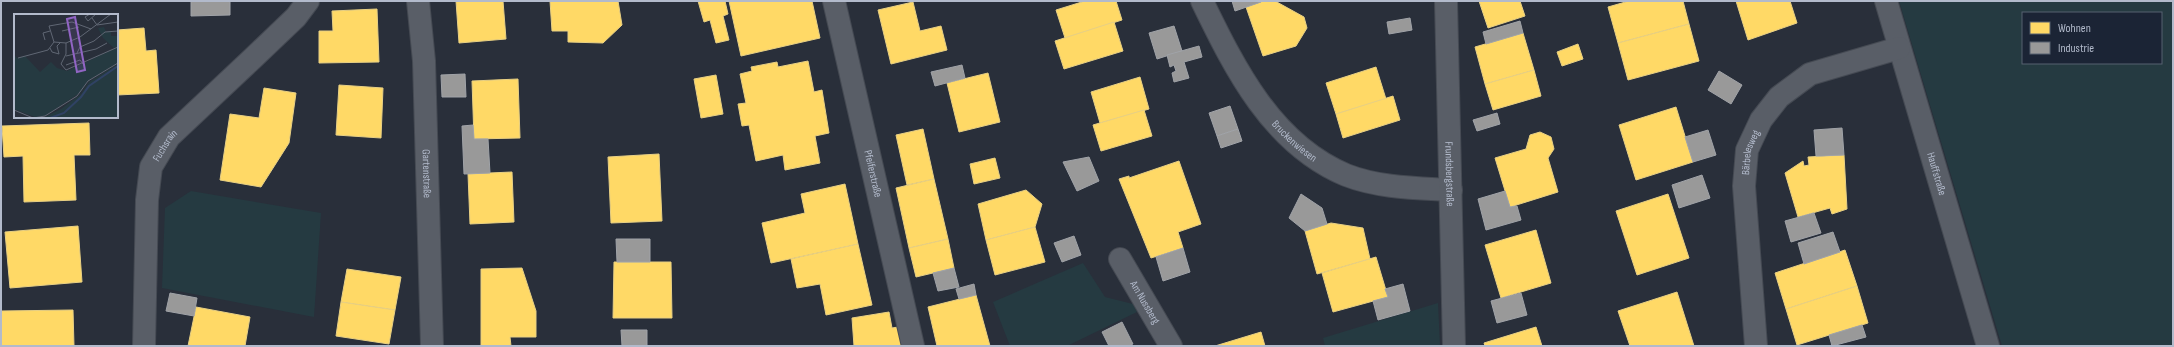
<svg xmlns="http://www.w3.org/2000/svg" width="2174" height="347" font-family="'Sofia Sans Condensed',sans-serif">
	<rect width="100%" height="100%" fill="#292f3a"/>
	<g fill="#253a41" fill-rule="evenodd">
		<path d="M1899 1H2173V346H2002ZM2023 13H2161V63H2023Z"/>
		<path d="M191 191 321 213 314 317 162 288 165 208Z"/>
		<path d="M1083 263 1105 297 1133 304 1137 312 1067 346H1010L993 302Z"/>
		<path d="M1438 303 1440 346H1325L1323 338Z"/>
	</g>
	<g fill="#ffd966" stroke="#e8d084">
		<path d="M456 1H503L506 39 459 43Z"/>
		<path d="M550 1H618L622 25 603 43 568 42V31H552Z"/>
		<path d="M698 1H725L728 14 723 16 729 40 716 43 710 20 704 22Z"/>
		<path d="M729 1H812L820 38 741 56Z"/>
		<path d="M1085 1H1116L1122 20 1065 38 1056 10Z"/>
		<path d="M1264 1H1275L1304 17 1307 28 1296 46 1263 56 1246 7Z"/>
		<path d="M1479 1H1520L1525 16 1488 28Z"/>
		<path d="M1629 1H1683L1689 24 1618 43 1608 7Z"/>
		<path d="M1736 1H1790L1797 23 1748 40Z"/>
		<path d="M913 2 920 31 941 26 947 50 891 64 878 10Z"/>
		<path d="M377 9 379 62 319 63V31H333L332 11Z"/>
		<path d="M1114 22 1123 51 1064 69 1055 41Z"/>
		<path d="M1689 24 1699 61 1628 80 1618 43Z"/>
		<path d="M144 28 146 51 156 50 159 93 117 95V30Z"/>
		<path d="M1523 33 1534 70 1485 84 1475 47Z"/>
		<path d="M1578 44 1583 59 1562 66 1557 52Z"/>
		<path d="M808 61 814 92 822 90 829 133 815 136 820 163 785 170 783 155 756 161 749 125 742 126 738 104 746 103 740 74 752 71 751 67 777 62 778 67Z"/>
		<path d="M1376 67 1386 99 1336 114 1326 83Z"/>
		<path d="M1534 70 1541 96 1493 110 1485 84Z"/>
		<path d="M988 73 1000 122 959 132 947 83Z"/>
		<path d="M716 75 723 114 701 118 694 79Z"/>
		<path d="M1140 77 1149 109 1100 123 1091 92Z"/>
		<path d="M518 79 520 138 474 139 472 81Z"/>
		<path d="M339 85 383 88 381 138 336 135Z"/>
		<path d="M264 88 296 93 289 143 261 187 220 180 230 114 259 118Z"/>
		<path d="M1393 96 1400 120 1343 138 1336 114Z"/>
		<path d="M1676 107 1693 162 1636 180 1619 125Z"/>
		<path d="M1144 110 1152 136 1101 151 1093 125Z"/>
		<path d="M89 123 90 155H74L76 200 24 202 23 156 4 157 2 126Z"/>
		<path d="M923 129 934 179 907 185 896 135Z"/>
		<path d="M1540 132 1551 137 1554 149 1548 158 1558 192 1510 207 1495 158 1526 149 1530 135Z"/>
		<path d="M659 154 662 221 611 223 608 157Z"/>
		<path d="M1844 155 1847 209 1832 214 1830 208 1798 217 1785 173 1803 161 1804 166 1809 165 1808 157Z"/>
		<path d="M995 158 1000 178 974 184 970 164Z"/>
		<path d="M1179 161 1201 224 1178 232 1183 248 1151 258 1119 179 1129 176V178Z"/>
		<path d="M512 172 514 222 470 224 468 174Z"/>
		<path d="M934 179 948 239 909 248 896 188Z"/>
		<path d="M845 184 858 244 771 263 762 223 805 213 801 194Z"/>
		<path d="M1026 190 1042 204 1035 227 986 240 978 204Z"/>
		<path d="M1668 194 1689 258 1637 275 1616 211Z"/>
		<path d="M1331 223 1363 228 1370 259 1317 274 1305 231Z"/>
		<path d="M78 226 82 282 10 288 5 232Z"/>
		<path d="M1035 227 1045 262 995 275 986 240Z"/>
		<path d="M1536 230 1551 283 1501 298 1485 245Z"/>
		<path d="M948 239 954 268 916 277 909 248Z"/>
		<path d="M858 244 872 305 826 315 820 284 797 288 791 259Z"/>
		<path d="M1845 250 1857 286 1786 309 1775 273Z"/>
		<path d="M1376 257 1388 297 1333 312 1322 273Z"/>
		<path d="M614 262H671L672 318H613Z"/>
		<path d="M522 268 536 311V337H510L511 346H481V269Z"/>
		<path d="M347 269 401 277 395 310 341 302Z"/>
		<path d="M1857 286 1868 323 1797 345 1786 309Z"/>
		<path d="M1677 292 1694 346H1630L1618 311Z"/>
		<path d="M976 295 990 346H937L928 307Z"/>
		<path d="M341 302 395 310 389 344 336 336Z"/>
		<path d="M196 307 250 317 245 346H188Z"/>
		<path d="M73 310 74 346H1V311Z"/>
		<path d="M889 312 892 328 898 327 902 346H854L852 318Z"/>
		<path d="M1536 327 1542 346H1485L1484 343Z"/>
		<path d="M1261 332 1265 346H1215Z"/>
	</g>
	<g fill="#999" stroke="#a0a3a8">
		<path d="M191 1H230V15L191 16Z"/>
		<path d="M1232 1H1261V2L1235 11Z"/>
		<path d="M1410 18 1412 30 1389 34 1387 22Z"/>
		<path d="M1520 21 1523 33 1486 44 1483 32Z"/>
		<path d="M1174 26 1182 51 1157 59 1149 33Z"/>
		<path d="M1199 46 1202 57 1184 62 1189 78 1174 82 1172 73 1176 71 1174 65 1170 67 1167 55Z"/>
		<path d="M962 65 965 78 935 86 931 72Z"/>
		<path d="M1719 71 1742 85 1731 104 1708 90Z"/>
		<path d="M465 74 466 97H442L441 75Z"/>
		<path d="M1230 106 1238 129 1217 136 1209 113Z"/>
		<path d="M1497 113 1500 124 1477 131 1473 120Z"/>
		<path d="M473 125 474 139H488L490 173 464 174 462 126Z"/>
		<path d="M1842 128 1844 155 1816 156 1814 130Z"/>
		<path d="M1238 129 1242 141 1221 148 1217 136Z"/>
		<path d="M1708 130 1716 155 1693 162 1685 137Z"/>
		<path d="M1089 157 1099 181 1077 191 1063 162Z"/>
		<path d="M1702 175 1710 198 1679 208 1672 185Z"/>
		<path d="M1505 191 1510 207 1517 206 1521 220 1486 230 1478 199Z"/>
		<path d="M1301 194 1322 208 1327 224 1305 231 1289 218Z"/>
		<path d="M1814 213 1821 233 1791 242 1785 221Z"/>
		<path d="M1833 232 1840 252 1804 264 1798 243Z"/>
		<path d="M1074 236 1081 255 1062 262 1054 243Z"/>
		<path d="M616 239H650V262H617Z"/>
		<path d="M1183 248 1190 272 1163 281 1156 257Z"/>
		<path d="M954 268 959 287 938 291 933 273Z"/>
		<path d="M974 284 976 295 959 299 956 289Z"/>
		<path d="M1403 284 1410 311 1378 320 1373 301 1388 297 1385 289Z"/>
		<path d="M170 293 197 298 194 316 166 311Z"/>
		<path d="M1521 293 1527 315 1497 323 1491 301Z"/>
		<path d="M1122 322 1133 344 1128 346H1109L1102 332Z"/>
		<path d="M1862 325 1866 337 1832 346 1829 335Z"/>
		<path d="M621 330H647V346H622Z"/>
	</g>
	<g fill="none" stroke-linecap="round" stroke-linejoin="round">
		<g stroke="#454a53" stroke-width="24">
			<g id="street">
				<path id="s1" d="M418 1 424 61 432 346"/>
				<path id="s2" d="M834 1 913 346"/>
				<path id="s3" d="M1202 1C1235 69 1272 144 1346 175 1379 188 1417 188 1451 190"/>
				<path id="s4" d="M1446 1 1454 346"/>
				<path id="s5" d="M1886 1 1988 346"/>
				<path id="s6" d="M1120 259 1171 346"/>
				<path id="s7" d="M144 346 147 200 151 167 169 137 252 59 296 17 308 1"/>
				<path id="s8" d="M1756 346 1744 186 1747 150 1761 120 1779 97 1810 74 1899 48"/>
			</g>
		</g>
		<use href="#street" stroke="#595e67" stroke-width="22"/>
	</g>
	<g text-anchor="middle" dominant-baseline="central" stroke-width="4" stroke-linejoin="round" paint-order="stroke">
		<g font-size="11" fill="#b2bacb" stroke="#1b2435">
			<text stroke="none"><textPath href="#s3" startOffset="169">Bruckenwiesen</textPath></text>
			<text stroke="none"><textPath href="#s7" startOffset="205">Fuchsrain</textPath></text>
			<text stroke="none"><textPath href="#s8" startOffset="195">Bärbelesweg</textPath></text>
			<text stroke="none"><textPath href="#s1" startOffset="173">Gartenstraße</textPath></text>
			<text stroke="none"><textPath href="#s4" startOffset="173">Frundsbergstraße</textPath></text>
			<text stroke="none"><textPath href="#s2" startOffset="177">Pfeiferstraße</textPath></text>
			<text stroke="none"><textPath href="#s5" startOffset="180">Hauffstraße</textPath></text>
			<text stroke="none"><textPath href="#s6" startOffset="50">Am Nussberg</textPath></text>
		</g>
	</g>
	<g transform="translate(14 14)">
		<rect width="104" height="104" fill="#292f3a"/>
		<path d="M90 13 92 18 97 17V22H104V32L100 34 89 24 84 14ZM104 33V49L74 67 67 78 31 102 21 103 0 95V41L3 44 11 42 26 58 37 48 43 54 53 57ZM104 50V104H29L47 95 67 80 75 68Z" fill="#253a41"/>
		<path fill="none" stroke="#304264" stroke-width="2" d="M36 104 50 99 67 83 75 72 104 52"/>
		<path fill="none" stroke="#606774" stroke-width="1" d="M76 0 71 3 74 7 82 0M78 4 83 11 104 8M48 17 65 13M31 26 29 19 36 17M40 28 52 29 66 23 97 0M40 28 35 12 58 8 77 15M52 29V40L47 50 52 56 104 33M36 34 38 38 45 40 43 32 46 29M63 39 66 33 80 27 91 18 104 17M52 42 82 35 93 29M4 44 34 36 40 28M52 51 66 46 69 50M0 96 19 104 31 102 63 82 74 67 104 49"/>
		<path fill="#9165c4" fill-opacity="0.15" stroke="#9165c4" stroke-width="2" d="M61 3 71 56 63 58 53 5Z"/>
		<rect width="104" height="104" fill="none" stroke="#b2bacb" stroke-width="2"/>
	</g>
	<rect width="2174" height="347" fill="none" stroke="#b2bacb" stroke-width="4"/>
	<rect x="2022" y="12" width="140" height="52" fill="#1b2435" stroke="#576071"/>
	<rect x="2030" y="22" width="20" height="12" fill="#ffd966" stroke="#576071"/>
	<text x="2058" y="32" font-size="12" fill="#b2bacb">Wohnen</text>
	<rect x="2030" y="42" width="20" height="12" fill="#999999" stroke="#576071"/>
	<text x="2058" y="52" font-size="12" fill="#b2bacb">Industrie</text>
</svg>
